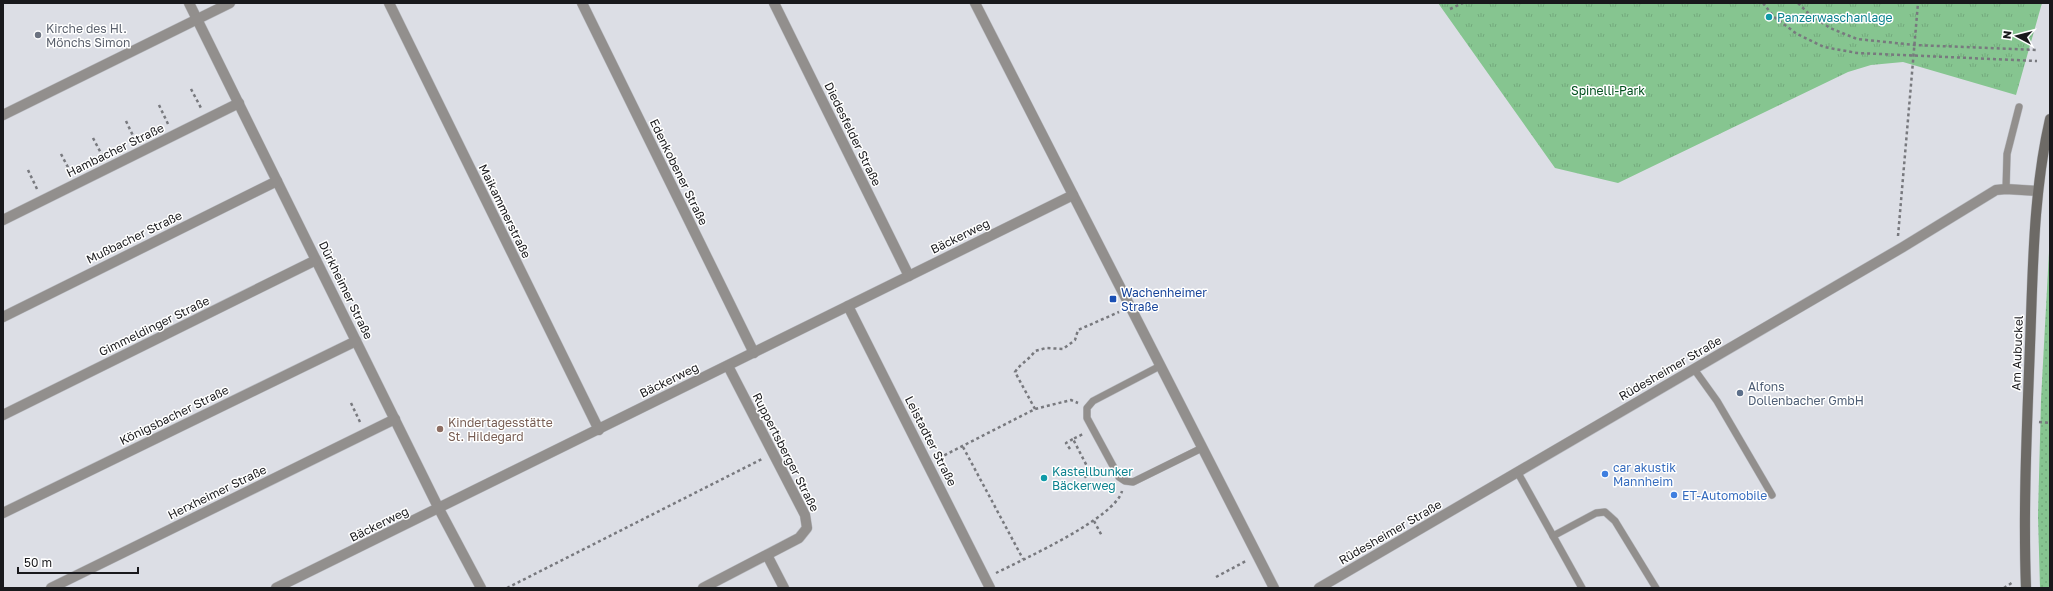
<svg xmlns="http://www.w3.org/2000/svg" width="2053" height="591" font-family="'Golos Text',sans-serif">
	<defs>
		<pattern id="grass-dots" width="8" height="8" patternUnits="userSpaceOnUse"><rect width="8" height="8" fill="#86c590"/><path d="M2 2h.1M6 6h.1" fill="none" stroke="#73a97c" stroke-width="1.8" stroke-linecap="round"/></pattern>
		<pattern id="park-tufts" width="24" height="20" patternUnits="userSpaceOnUse"><rect width="24" height="20" fill="#86c590"/><path d="M3 7l-1-3M5 7V3M7 7l1-3M15 17l-1-3M17 17v-4M19 17l1-3" fill="none" stroke="#73a97c"/></pattern>
	</defs>
	<rect width="100%" height="100%" fill="#dcdee5"/>
	<path fill="url(#grass-dots)" d="M2050 233V588H2040L2038 516 2041 400Z"/>
	<path fill="url(#park-tufts)" d="M1438 3H2042L2016 95 1903 62 1871 65 1848 72 1618 183 1555 168Z"/>
	<g fill="none" stroke-linecap="round" stroke-linejoin="round">
		<g stroke="#b9bbc1" stroke-width="8">
			<g id="lane">
				<path d="M2006 189 2007 154 2019 107"/>
				<path d="M1160 366 1093 401 1087 408V418L1119 477 1125 481 1133 482 1202 448"/>
				<path d="M1694 369 1717 401 1772 495"/>
				<path d="M1518 473 1582 588"/>
				<path d="M1553 536 1596 513 1605 512 1615 521 1656 588"/>
			</g>
		</g>
		<g stroke="#b9bbc1" stroke-width="11">
			<g id="street">
				<path d="M189 3 439 509 481 588"/>
				<path d="M389 3 599 430"/>
				<path d="M582 3 754 353"/>
				<path d="M774 3 909 276"/>
				<path d="M975 3 1274 588"/>
				<path d="M3 115 230 3"/>
				<path d="M3 220 239 103"/>
				<path d="M848 306 990 588"/>
				<path d="M3 317 277 181"/>
				<path d="M3 415 316 260"/>
				<path d="M3 513 356 341"/>
				<path d="M767 555 784 588"/>
				<path d="M51 588 395 419"/>
				<path d="M276 588 1073 195"/>
				<path d="M703 588 799 538 807 528 805 515 728 366"/>
				<path d="M1319 588 1903 247 1996 190 2006 189 2038 191"/>
			</g>
		</g>
		<g stroke="#b9bbc1" stroke-width="11">
			<path id="secondary" d="M2026 588C2023 507 2027 426 2030 345 2033 270 2033 193 2050 119"/>
		</g>
		<g stroke="#78797e" stroke-width="2.5" stroke-dasharray="3 3" stroke-linecap="butt">
			<path d="M1763 3 1774 17 1797 34 1824 47 1857 53 2037 61"/>
			<path d="M1798 3 1808 13 1830 28 1857 39 1915 45 2038 50"/>
			<path d="M1450 9 1463 3"/>
			<path d="M191 89 201 108"/>
			<path d="M159 105 168 124"/>
			<path d="M126 121 135 140"/>
			<path d="M93 138 103 157"/>
			<path d="M61 154 71 173"/>
			<path d="M28 170 37 189"/>
			<path d="M1898 236 1918 3"/>
			<path d="M351 403 360 422"/>
			<path d="M1035 409 1015 372C1021 363 1029 360 1035 351L1046 348 1063 349 1075 340 1078 330 1119 312"/>
			<path d="M2039 422 2050 423"/>
			<path d="M963 447 1023 559"/>
			<path d="M1070 449 1066 443 1073 439"/>
			<path d="M939 458 1035 409 1071 400 1078 403"/>
			<path d="M1081 474 1083 478 1091 474 1073 439 1083 434"/>
			<path d="M1094 521 1102 536"/>
			<path d="M996 573C1024 559 1115 518 1122 491"/>
			<path d="M1216 577 1246 561"/>
			<path d="M507 588 762 459"/>
			<path d="M2004 588 2013 582"/>
		</g>
		<use href="#lane" stroke="#928f8d" stroke-width="7"/>
		<use href="#street" stroke="#928f8d" stroke-width="10"/>
		<use href="#secondary" stroke="#6d6a66" stroke-width="10"/>
	</g>
	<g fill="#0f9aa8" stroke="#fff" stroke-width="1.5">
		<circle cx="1769" cy="17" r="4"/>
		<circle cx="1044" cy="478" r="4"/>
	</g>
	<circle fill="#6b7280" stroke="#fff" stroke-width="1.5" cx="38" cy="35" r="4"/>
	<rect fill="#1a4fb4" stroke="#fff" stroke-width="1.5" x="1109" y="295" width="8" height="8" rx="2"/>
	<circle fill="#5c6f8a" stroke="#fff" stroke-width="1.5" cx="1740" cy="393" r="4"/>
	<circle fill="#8d6e63" stroke="#fff" stroke-width="1.5" cx="440" cy="429" r="4"/>
	<g fill="#3f7fe0" stroke="#fff" stroke-width="1.5">
		<circle cx="1605" cy="474" r="4"/>
		<circle cx="1674" cy="495" r="4"/>
	</g>
	<g text-anchor="middle" dominant-baseline="central" stroke-width="3" stroke-linejoin="round" paint-order="stroke">
		<g font-size="12" fill="#0d838f" stroke="#fff" text-anchor="start">
			<text x="1777" y="17">Panzerwaschanlage</text>
			<text x="1052" y="471">Kastellbunker<tspan x="1052" dy="14">Bäckerweg</tspan></text>
		</g>
		<g font-size="12" fill="#5b616d" stroke="#fff" text-anchor="start">
			<text x="46" y="28">Kirche des Hl.<tspan x="46" dy="14">Mönchs Simon</tspan></text>
		</g>
		<g font-size="12" fill="#02501e" stroke="#fff">
			<text x="1608" y="90">Spinelli-Park</text>
		</g>
		<g font-size="12" fill="#19191c" stroke="#fff">
			<text transform="translate(853 134) rotate(64)">Diedesfelder Straße</text>
			<text transform="translate(115 150) rotate(-26)">Hambacher Straße</text>
			<text transform="translate(679 172) rotate(64)">Edenkobener Straße</text>
			<text transform="translate(505 211) rotate(64)">Maikammerstraße</text>
			<text transform="translate(960 236) rotate(-26)">Bäckerweg</text>
			<text transform="translate(134 237) rotate(-26)">Mußbacher Straße</text>
			<text transform="translate(346 290) rotate(64)">Dürkheimer Straße</text>
			<text transform="translate(154 326) rotate(-26)">Gimmeldinger Straße</text>
			<text transform="translate(2017 353) rotate(-88)">Am Aubuckel</text>
			<text transform="translate(1670 368) rotate(-30)">Rüdesheimer Straße</text>
			<text transform="translate(669 380) rotate(-26)">Bäckerweg</text>
			<text transform="translate(174 415) rotate(-26)">Königsbacher Straße</text>
			<text transform="translate(931 441) rotate(63)">Leistadter Straße</text>
			<text transform="translate(786 452) rotate(63)">Ruppertsberger Straße</text>
			<text transform="translate(217 492) rotate(-26)">Herxheimer Straße</text>
			<text transform="translate(379 524) rotate(-26)">Bäckerweg</text>
			<text transform="translate(1390 532) rotate(-30)">Rüdesheimer Straße</text>
		</g>
		<g font-size="12" fill="#164399" stroke="#fff" text-anchor="start">
			<text x="1121" y="292">Wachenheimer<tspan x="1121" dy="14">Straße</tspan></text>
		</g>
		<g font-size="12" fill="#4e5e75" stroke="#fff" text-anchor="start">
			<text x="1748" y="386">Alfons<tspan x="1748" dy="14">Dollenbacher GmbH</tspan></text>
		</g>
		<g font-size="12" fill="#785e54" stroke="#fff" text-anchor="start">
			<text x="448" y="422">Kindertagesstätte<tspan x="448" dy="14">St. Hildegard</tspan></text>
		</g>
		<g font-size="12" fill="#366cbe" stroke="#fff" text-anchor="start">
			<text x="1613" y="467">car akustik<tspan x="1613" dy="14">Mannheim</tspan></text>
			<text x="1682" y="495">ET-Automobile</text>
		</g>
	</g>
	<rect width="2053" height="591" fill="none" stroke="#19191c" stroke-width="8"/>
	<g transform="translate(2017 36) rotate(277)" stroke="#ffffff" stroke-width="3" paint-order="stroke">
	<path d="M0-3L7 15L0 10L-7 15Z" fill="#19191c"/>
	<text y="-6" font-size="11" font-weight="bold" text-anchor="middle" fill="#19191c">N</text>
	</g>
	<path d="M18 567v6h120v-6" fill="none" stroke="#19191c" stroke-width="2"/>
	<text x="24" y="567" font-size="12" fill="#19191c" stroke="#ffffff" stroke-width="3" paint-order="stroke">50 m</text>
</svg>
